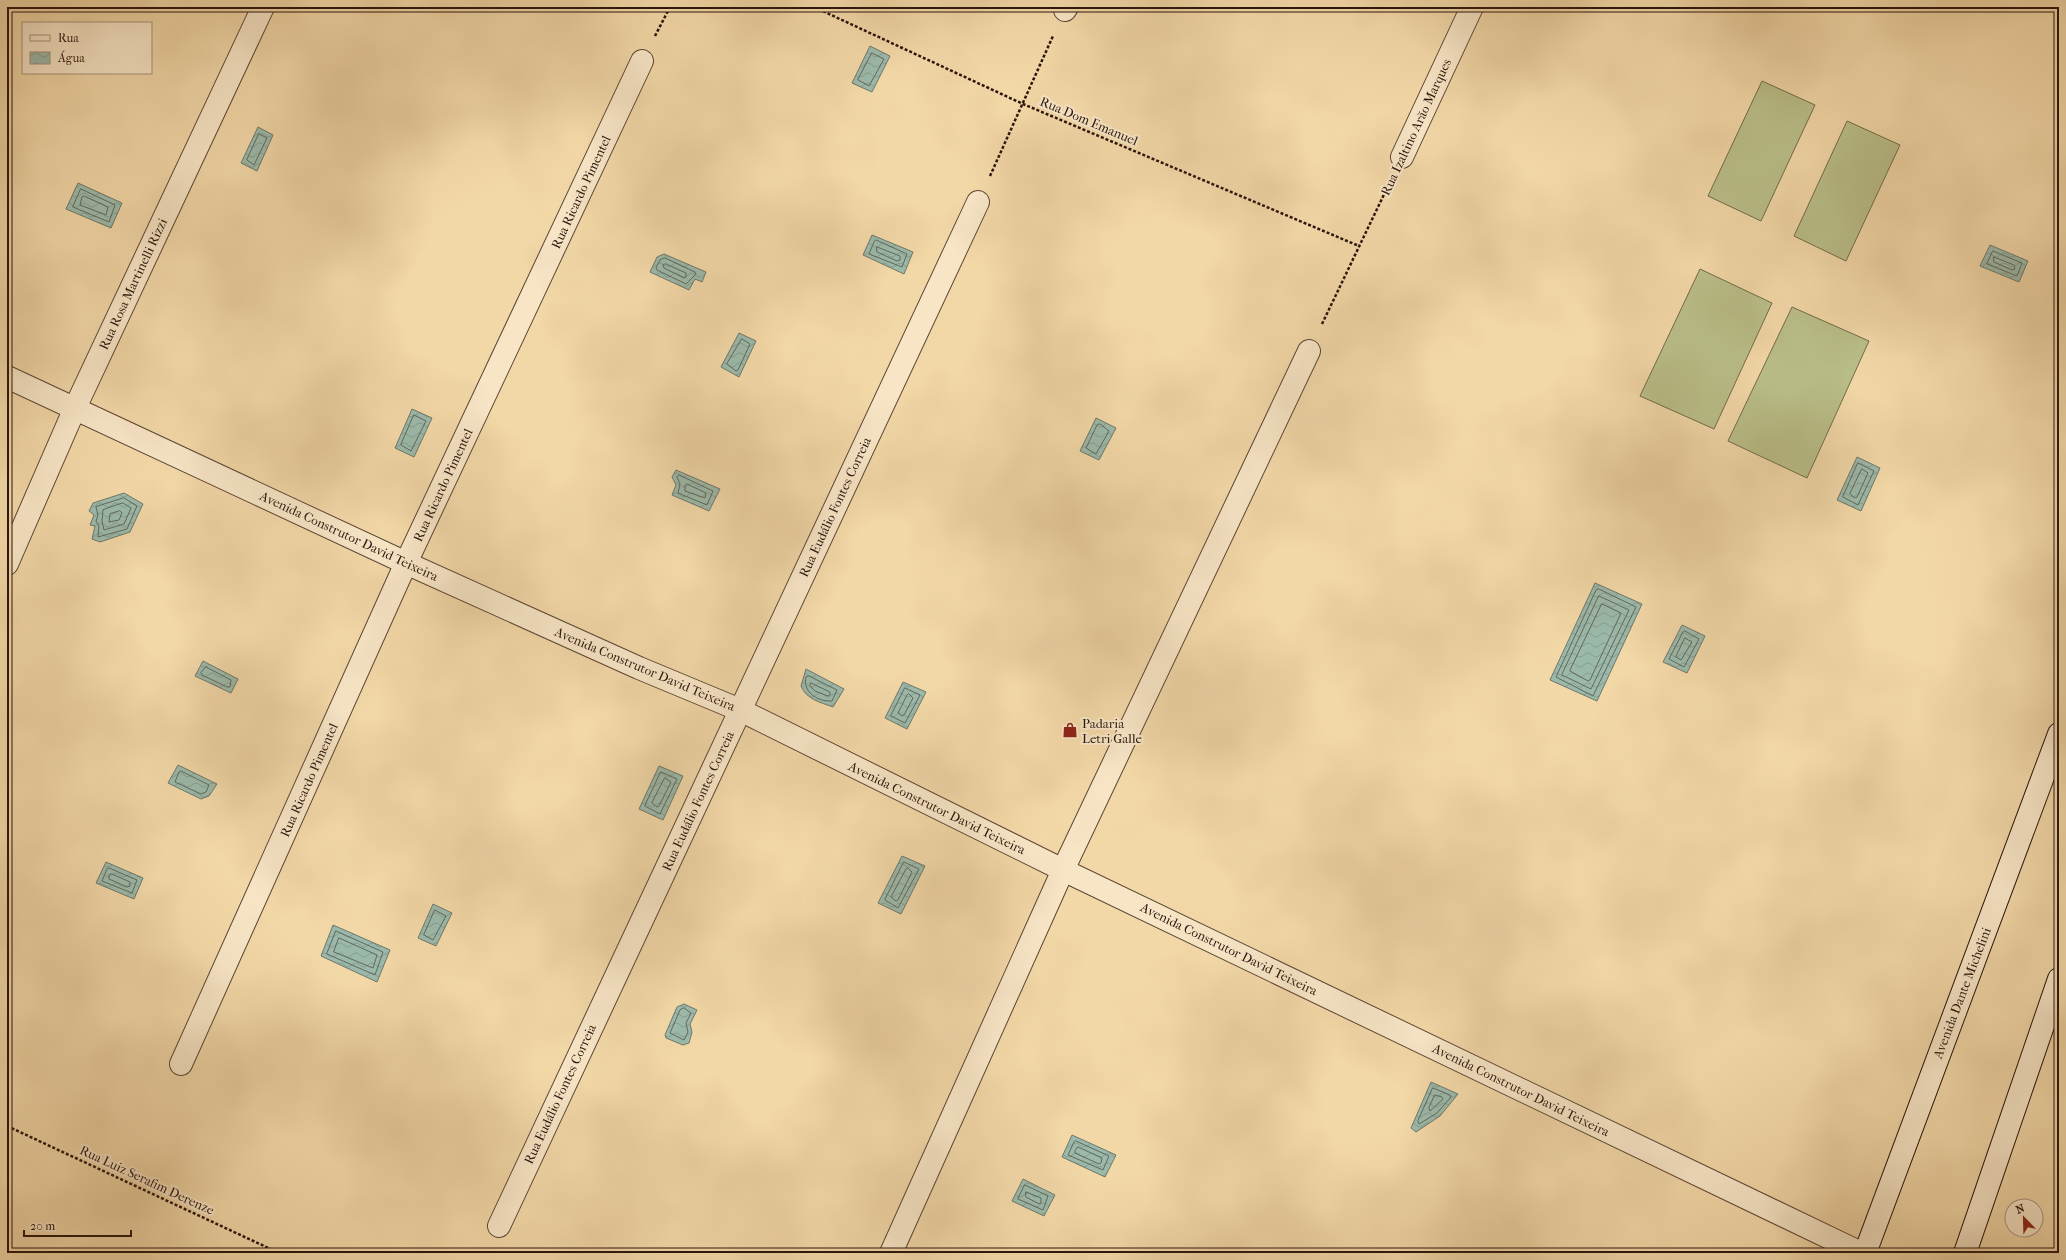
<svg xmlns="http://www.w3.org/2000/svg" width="2066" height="1260" font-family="'IM FELL French Canon',serif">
	<defs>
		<pattern id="water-waves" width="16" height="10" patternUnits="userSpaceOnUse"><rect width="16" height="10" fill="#9bb9aa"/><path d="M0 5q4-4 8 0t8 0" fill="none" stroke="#869e91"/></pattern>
	</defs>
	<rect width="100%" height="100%" fill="#f2d7a7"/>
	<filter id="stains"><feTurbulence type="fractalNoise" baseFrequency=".005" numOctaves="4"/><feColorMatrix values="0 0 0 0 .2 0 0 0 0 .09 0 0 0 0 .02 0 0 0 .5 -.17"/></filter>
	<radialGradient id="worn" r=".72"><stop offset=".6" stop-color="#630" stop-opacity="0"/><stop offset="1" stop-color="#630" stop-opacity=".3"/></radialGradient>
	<g fill="#b9be88" stroke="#726a4a">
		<path d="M1762 81 1815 105 1761 221 1708 196Z"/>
		<path d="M1847 121 1900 145 1846 261 1794 236Z"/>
		<path d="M1700 269 1772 303 1714 429 1640 396Z"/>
		<path d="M1792 307 1869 341 1807 478 1728 441Z"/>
	</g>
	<g fill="url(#water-waves)" stroke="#6e776b">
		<path d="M870 46 890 56 872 92 852 83Z"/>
		<path d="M258 127 273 135 257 171 241 163Z"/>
		<path d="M78 183 122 203 111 228 66 209Z"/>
		<path d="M872 235 913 252 904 274 863 255Z"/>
		<path d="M1990 245 2028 261 2019 282 1980 266Z"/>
		<path d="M664 254 706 272 702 282 695 279 689 290 650 272 657 257Z"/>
		<path d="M739 333 756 341 739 377 721 367Z"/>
		<path d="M412 409 432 418 414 457 395 448Z"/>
		<path d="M1096 418 1116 428 1099 460 1080 451Z"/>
		<path d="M1857 457 1880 468 1861 511 1837 500Z"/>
		<path d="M676 470 720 489 709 511 672 495 676 485 672 477Z"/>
		<path d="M124 493 143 504 130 532 100 542 92 539 95 526 90 525 94 515 89 511 93 503Z"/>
		<path d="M1595 583 1642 604 1597 701 1550 680Z"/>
		<path d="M1682 625 1705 636 1687 673 1663 662Z"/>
		<path d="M203 661 238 679 231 693 195 676Z"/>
		<path d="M806 669 844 689 833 707C820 702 807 700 801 686Z"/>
		<path d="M903 682 926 692 907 729 885 718Z"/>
		<path d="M178 765 217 784 209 796 201 799 168 783Z"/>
		<path d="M659 766 683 776 663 820 639 809Z"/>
		<path d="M902 856 925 866 901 914 878 903Z"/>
		<path d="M106 862 143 878 134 899 96 883Z"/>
		<path d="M433 904 452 913 436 946 418 938Z"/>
		<path d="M333 925 390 950 377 982 321 956Z"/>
		<path d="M684 1004 697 1010 690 1024 692 1032 689 1043 683 1045 666 1038 665 1035 677 1007Z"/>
		<path d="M1431 1082 1458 1094 1440 1116 1416 1132 1411 1128Z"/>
		<path d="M1072 1135 1116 1155 1105 1177 1062 1157Z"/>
		<path d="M1023 1179 1055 1195 1044 1216 1012 1201Z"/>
	</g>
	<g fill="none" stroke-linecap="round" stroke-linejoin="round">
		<g stroke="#62675c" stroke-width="1">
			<path d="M872 53 884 59 869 86 858 80Z"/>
			<path d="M259 134 267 138 254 165 247 160Z"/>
			<path d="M81 189 115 205 109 222 73 207Z"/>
			<path d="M84 196 108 207 106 215 80 205 82 197Z"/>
			<path d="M876 240 907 254 902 267 869 254 874 242Z"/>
			<path d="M877 247 900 256V260L897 261 877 252Z"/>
			<path d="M1993 251 2022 263 2017 276 1987 264Z"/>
			<path d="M1994 257 2014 265 2015 269 2012 270 1994 262Z"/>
			<path d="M665 258 695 272 696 274 686 284 657 270 656 268 660 260Z"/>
			<path d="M666 264 686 273V277L684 278 664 268 663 265Z"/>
			<path d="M742 339 750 344 738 370 736 371 727 364Z"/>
			<path d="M414 415 426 421 411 451 401 445Z"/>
			<path d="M1100 424 1109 431 1096 454 1086 448 1097 425Z"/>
			<path d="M1858 463 1874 471 1858 505 1843 497Z"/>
			<path d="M1862 469 1868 473 1857 497 1855 498 1850 494Z"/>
			<path d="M679 475 713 491 707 505 678 493 680 484 677 477Z"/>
			<path d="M687 484 706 493 705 498 685 491V486Z"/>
			<path d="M124 498 137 506 127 529 98 537 99 526 96 521 98 515 96 507Z"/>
			<path d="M123 503 131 508 124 524 104 530 102 521 103 510Z"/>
			<path d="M120 511 122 513 119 520 109 522 110 514Z"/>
			<path d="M1599 589 1636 607 1593 696 1556 677 1596 590Z"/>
			<path d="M1599 596 1629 610 1591 689 1562 675Z"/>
			<path d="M1602 604 1621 613 1590 680 1588 681 1570 671Z"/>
			<path d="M1685 631 1699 639 1684 667 1669 659 1683 632Z"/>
			<path d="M1685 638 1692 642 1681 660 1676 657Z"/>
			<path d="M206 667 231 680 230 687H227L202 675 201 673Z"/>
			<path d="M809 676 837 690 832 701C818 702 802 692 806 677Z"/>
			<path d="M811 683 830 692V695L828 696 815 691 810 686Z"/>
			<path d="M905 688 920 695 905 723 891 716Z"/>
			<path d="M909 694 913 698 904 715 902 716 898 713 907 695Z"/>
			<path d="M181 771 209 785 206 792 201 794 175 782 179 772Z"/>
			<path d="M661 772 677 779 660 814 645 806Z"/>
			<path d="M665 778 671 782 659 806 657 807 652 803Z"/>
			<path d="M904 862 919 869 898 908 885 900Z"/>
			<path d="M109 868 137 880 132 893 102 881 107 869Z"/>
			<path d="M908 868 912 872 898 900 896 901 891 897 906 869Z"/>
			<path d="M112 874 130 882V886L127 887 109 879V875Z"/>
			<path d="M435 910 446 916 433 940 424 935Z"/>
			<path d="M336 931 383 952 375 975 327 954Z"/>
			<path d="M339 938 377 955 373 968 334 952Z"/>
			<path d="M684 1008 691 1013 686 1023 688 1032 684 1040 670 1033 680 1010Z"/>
			<path d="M1433 1088 1450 1095 1451 1097 1437 1113 1419 1124 1418 1121Z"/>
			<path d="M1435 1095 1442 1097 1443 1099 1430 1111 1429 1108Z"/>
			<path d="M1076 1141 1109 1156 1103 1170 1068 1155 1074 1142Z"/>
			<path d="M1078 1147 1102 1158 1101 1163 1099 1164 1075 1153V1151Z"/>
			<path d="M1025 1185 1048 1196 1043 1210 1018 1199Z"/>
			<path d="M1026 1192 1041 1198V1203L1039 1204 1026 1197Z"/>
		</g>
		<g stroke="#5c4634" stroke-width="24">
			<g id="minor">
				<path d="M1065 10 1067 7"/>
				<path d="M1402 157 1472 7"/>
				<path d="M7 377 406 563 639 668 740 710 1063 870 1861 1253"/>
				<path d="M7 564 75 408 263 7"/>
				<path d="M181 1064 406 563 642 61"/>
				<path d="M499 1226 978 202"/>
				<path d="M891 1253 1063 870 1309 351"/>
			</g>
		</g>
		<g stroke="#2a150d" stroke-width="24">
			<g id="secondary">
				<path d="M1865 1253 2059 734"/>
				<path d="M1965 1253 2059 979"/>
			</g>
		</g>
		<g stroke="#2a150d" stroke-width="2.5" stroke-dasharray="3 2" stroke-linecap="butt">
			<path d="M814 7 1023 104 1359 246"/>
			<path d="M655 36 670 7"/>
			<path d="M990 176 1053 36"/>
			<path d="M1322 324 1389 184"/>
			<path d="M7 1126 279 1253"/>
			<path d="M2056 1253 2059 1245"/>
		</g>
		<use href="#minor" stroke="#f7e5c6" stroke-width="22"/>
		<use href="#secondary" stroke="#f7e5c6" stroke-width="22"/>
	</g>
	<defs>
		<g id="shop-bare" transform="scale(1.2)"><path d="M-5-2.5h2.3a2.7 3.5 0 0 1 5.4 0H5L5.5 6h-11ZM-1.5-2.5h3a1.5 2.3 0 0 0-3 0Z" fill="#8f2418" stroke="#f7e5c6" stroke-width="2.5" paint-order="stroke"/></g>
	</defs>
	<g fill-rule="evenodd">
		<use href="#shop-bare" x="1070" y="730"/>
	</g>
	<g text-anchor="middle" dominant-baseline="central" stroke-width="4" stroke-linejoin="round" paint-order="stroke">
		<g font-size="13" fill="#2a150d" stroke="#f7e5c6">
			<text transform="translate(1089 121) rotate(23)">Rua Dom Emanuel</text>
			<text transform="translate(1416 127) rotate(-65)">Rua Izaltino Arão Marques</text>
			<text transform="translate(581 192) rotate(-65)">Rua Ricardo Pimentel</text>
			<text transform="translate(133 284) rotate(-65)">Rua Rosa Martinelli Rizzi</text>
			<text transform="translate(443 485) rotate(-65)">Rua Ricardo Pimentel</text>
			<text transform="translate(835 507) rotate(-65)">Rua Eudálio Fontes Correia</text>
			<text transform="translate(349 536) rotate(25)">Avenida Construtor David Teixeira</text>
			<text transform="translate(645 669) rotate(23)">Avenida Construtor David Teixeira</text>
			<text transform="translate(309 780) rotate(-66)">Rua Ricardo Pimentel</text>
			<text transform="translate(698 801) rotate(-65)">Rua Eudálio Fontes Correia</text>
			<text transform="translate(937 808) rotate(26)">Avenida Construtor David Teixeira</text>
			<text transform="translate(1229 949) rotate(26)">Avenida Construtor David Teixeira</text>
			<text transform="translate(1962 993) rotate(-69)">Avenida Dante Michelini</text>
			<text transform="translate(1521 1090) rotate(26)">Avenida Construtor David Teixeira</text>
			<text transform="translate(560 1094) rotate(-65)">Rua Eudálio Fontes Correia</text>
			<text transform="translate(147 1180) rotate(25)">Rua Luiz Serafim Derenze</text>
		</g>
		<g font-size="13" fill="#2a150d" stroke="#f7e5c6" text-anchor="start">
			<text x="1082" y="723">Padaria<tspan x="1082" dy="15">Letri Galle</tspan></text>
		</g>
	</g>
	<rect width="2066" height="1260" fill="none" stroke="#f2d7a7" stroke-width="24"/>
	<rect x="8" y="8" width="2050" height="1244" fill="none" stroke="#2a150d" stroke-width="2"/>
	<rect x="12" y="12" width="2042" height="1236" fill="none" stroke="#2a150d"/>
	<rect x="22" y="22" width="130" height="52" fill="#f7e5c6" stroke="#a5927c"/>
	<rect x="30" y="35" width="20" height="6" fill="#f7e5c6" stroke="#a5927c"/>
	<text x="58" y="42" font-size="12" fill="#2a150d">Rua</text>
	<rect x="30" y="52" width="20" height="12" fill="url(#water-waves)" stroke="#a5927c"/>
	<text x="58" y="62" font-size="12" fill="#2a150d">Água</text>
	<g transform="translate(2024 1218) rotate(337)"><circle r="19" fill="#f7e5c6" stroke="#a5927c"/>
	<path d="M0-3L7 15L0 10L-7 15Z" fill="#8f2418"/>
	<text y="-6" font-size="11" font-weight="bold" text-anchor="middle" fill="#2a150d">N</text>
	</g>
	<path d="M24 1230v6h107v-6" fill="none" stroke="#2a150d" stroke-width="2"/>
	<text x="30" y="1230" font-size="12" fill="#2a150d" stroke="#f7e5c6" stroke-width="3" paint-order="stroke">20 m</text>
	<rect width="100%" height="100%" filter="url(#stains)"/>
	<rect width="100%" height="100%" fill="url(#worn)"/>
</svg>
